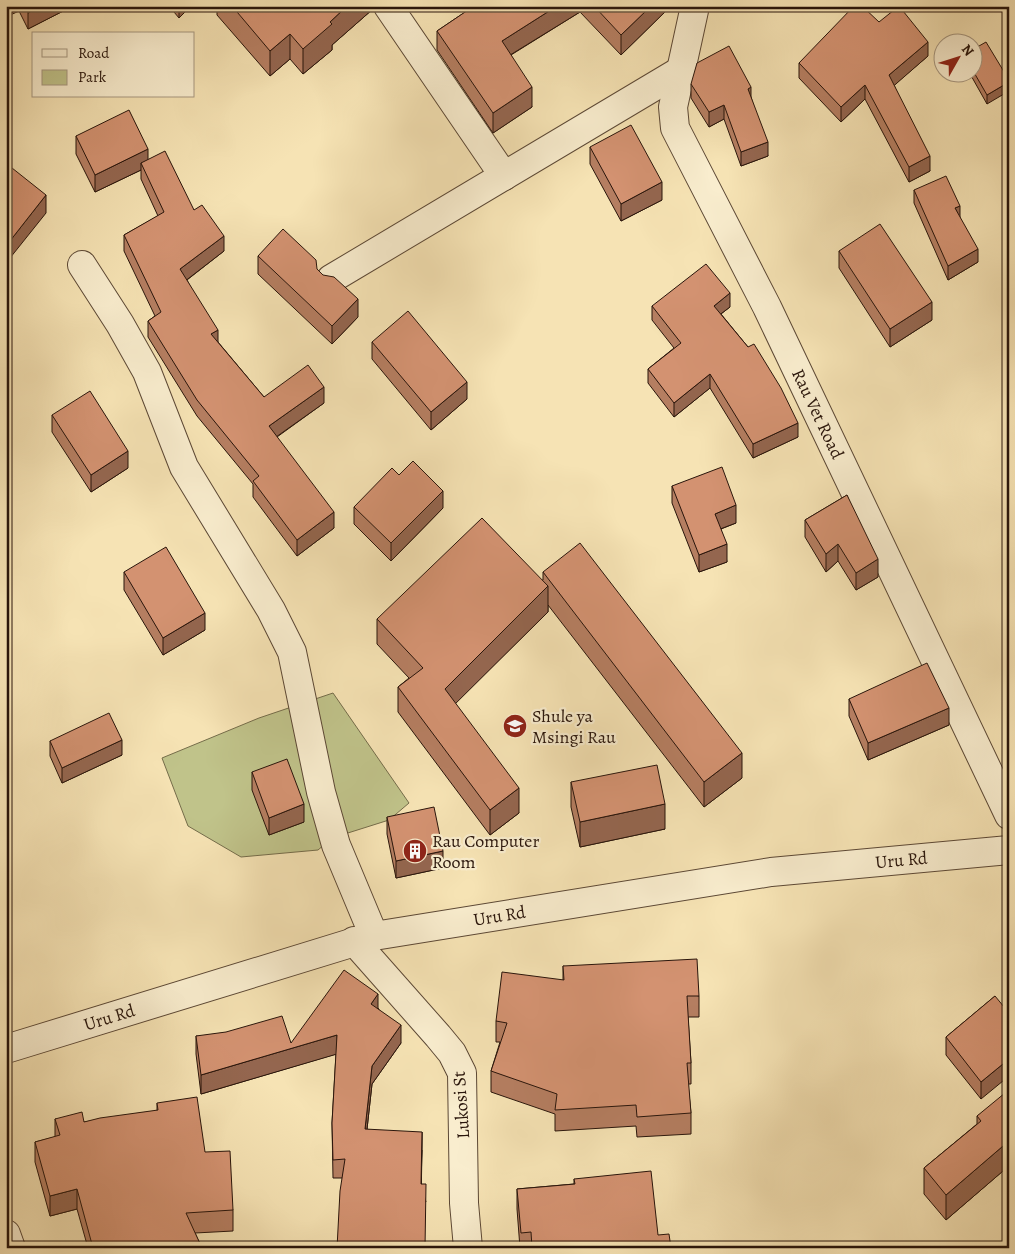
<svg xmlns="http://www.w3.org/2000/svg" width="1015" height="1254" font-family="Alegreya,serif">
	<rect width="100%" height="100%" fill="#f6e3b4"/>
	<filter id="stains"><feTurbulence type="fractalNoise" baseFrequency=".004" numOctaves="4"/><feColorMatrix values="0 0 0 0 .2 0 0 0 0 .09 0 0 0 0 .02 0 0 0 .5 -.17"/></filter>
	<radialGradient id="worn" r=".72"><stop offset=".6" stop-color="#630" stop-opacity="0"/><stop offset="1" stop-color="#630" stop-opacity=".3"/></radialGradient>
	<path fill="#c0c38a" stroke="#746c4a" d="M333 693 409 803 389 820 332 838 318 850 241 857 188 826 162 758 259 718Z"/>
	<g fill="none" stroke-linecap="round" stroke-linejoin="round">
		<g stroke="#5c4835" stroke-width="30">
			<g id="minor">
				<path d="M388 6 504 176"/>
				<path id="s1" d="M695 6 673 107 675 128 767 307 1009 815"/>
				<path d="M82 265 120 324 147 372 184 467 271 610 292 652 321 792 336 845 374 936"/>
				<path d="M331 279 680 71"/>
				<path d="M354 941 438 1036 452 1053 462 1073 464 1203 468 1248"/>
				<path d="M6 1234 11 1248"/>
			</g>
		</g>
		<g stroke="#5c4835" stroke-width="30">
			<g id="tertiary">
				<path id="s2" d="M6 1049 374 936 771 872 1009 850"/>
			</g>
		</g>
		<use href="#minor" stroke="#f9edce" stroke-width="28"/>
		<use href="#tertiary" stroke="#f9edce" stroke-width="28"/>
	</g>
	<g fill="#b57e61" stroke="#29150b">
		<path d="M6 6H73L28 29 19 11Z"/>
		<path d="M169 6H191L179 18Z"/>
		<path d="M217 6H373V9L332 45V50L303 74 290 59 270 76 217 15Z"/>
		<path d="M474 6H671L621 55 580 12 511 55 532 107 493 133 437 50V31Z"/>
		<path d="M879 22 928 56 894 85 930 171 909 182 865 99 841 122 799 78V63Z"/>
		<path d="M972 50 1009 80 987 104 969 72H972Z"/>
		<path d="M691 84 751 97 768 156 741 166 724 119 709 127 691 98Z"/>
		<path d="M76 136 148 160 194 210 224 251 187 280 218 342 264 397 324 403 277 437 334 528 297 556 253 497V484L197 416 148 337V321L155 316 124 251V235L158 216 141 179V170L95 192 76 154Z"/>
		<path d="M590 147 662 200 621 221 590 164Z"/>
		<path d="M914 190 978 262 948 280 914 203Z"/>
		<path d="M839 251 932 320 890 347 839 268Z"/>
		<path d="M258 256 317 269 358 317 332 344 258 274Z"/>
		<path d="M652 306 730 307 721 314 748 347 798 437 753 458 710 388 674 417 648 383V369L674 348 652 320Z"/>
		<path d="M372 342 467 399 431 430 372 359Z"/>
		<path d="M52 415 128 468 91 492 52 432Z"/>
		<path d="M672 486 736 523 721 529 727 562 699 572 672 503Z"/>
		<path d="M847 495 878 577 856 590 838 561 826 572 805 537V520Z"/>
		<path d="M354 507 443 508 391 561 354 524Z"/>
		<path d="M124 572 205 630 163 655 124 590Z"/>
		<path d="M543 572 742 778 704 807 548 605V612L455 703 519 813 490 835 398 712V687L409 678 377 644V619L543 580Z"/>
		<path d="M849 699 949 725 868 760 849 716Z"/>
		<path d="M50 741 122 755 62 783 50 756Z"/>
		<path d="M252 772 304 822 269 835 252 790Z"/>
		<path d="M571 782 665 829 580 847 571 807Z"/>
		<path d="M387 817 443 868 396 878 387 834Z"/>
		<path d="M563 966 699 996V1017H688L691 1063V1084H688L691 1113V1134L637 1137 636 1126 555 1131V1114L491 1092V1071L500 1042H496V1021L563 980Z"/>
		<path d="M995 996 981 1099 946 1055V1037Z"/>
		<path d="M378 1008 401 1043 372 1084 367 1129 422 1150 421 1184 426 1202 342 1178H333L332 1123 336 1054 201 1094 196 1054V1036L291 1043Z"/>
		<path d="M1009 1097V1178L1003 1171 946 1220 924 1194V1168L977 1124V1116Z"/>
		<path d="M157 1103 205 1152 233 1210V1231L195 1233 202 1248H88L77 1209 50 1216 35 1162V1142L55 1137V1119L84 1122 157 1111Z"/>
		<path d="M574 1179 658 1235 671 1248H520L517 1209V1189L574 1184Z"/>
	</g>
	<g fill="#94664f" stroke="#29150b">
		<path d="M6 6H19V11L6 17Z"/>
		<path d="M40 6H73L28 29V13Z"/>
		<path d="M179 6H191L179 18Z"/>
		<path d="M347 6H373V9L332 45V50L303 74V49L330 22Z"/>
		<path d="M557 6H580V12L502 60V41Z"/>
		<path d="M651 6H671L621 55V35Z"/>
		<path d="M290 34V59L270 76V51Z"/>
		<path d="M928 42V56L889 90V75Z"/>
		<path d="M1009 82V91L987 104V95Z"/>
		<path d="M865 85V99L841 122V107Z"/>
		<path d="M532 87V107L493 133V113Z"/>
		<path d="M751 87V102L748 89Z"/>
		<path d="M724 105V119L709 127V112Z"/>
		<path d="M768 142V156L741 166V152Z"/>
		<path d="M148 149V166L141 163V170L95 192V175Z"/>
		<path d="M930 156V171L909 182V167Z"/>
		<path d="M662 182V200L621 221V204Z"/>
		<path d="M46 195V213L6 263V246Z"/>
		<path d="M960 206V219L955 208Z"/>
		<path d="M224 236V251L180 285V269Z"/>
		<path d="M978 249V262L948 280V266Z"/>
		<path d="M730 293V307L714 319V306Z"/>
		<path d="M358 299V317L332 344V326Z"/>
		<path d="M932 302V320L890 347V329Z"/>
		<path d="M218 330V346L211 334Z"/>
		<path d="M710 374V388L674 417V403Z"/>
		<path d="M467 382V399L431 430V412Z"/>
		<path d="M324 387V403L269 442V426Z"/>
		<path d="M798 423V437L753 458V444Z"/>
		<path d="M128 451V468L91 492V475Z"/>
		<path d="M443 491V508L391 561V543Z"/>
		<path d="M736 505V523L715 531V514Z"/>
		<path d="M334 512V528L297 556V540Z"/>
		<path d="M727 544V562L699 572V555Z"/>
		<path d="M838 544V561L826 572V554Z"/>
		<path d="M878 559V577L856 590V573Z"/>
		<path d="M548 586V612L445 714V689Z"/>
		<path d="M205 613V630L163 655V638Z"/>
		<path d="M949 708V725L868 760V743Z"/>
		<path d="M122 740V755L62 783V768Z"/>
		<path d="M742 753V778L704 807V782Z"/>
		<path d="M519 788V813L490 835V810Z"/>
		<path d="M304 804V822L269 835V818Z"/>
		<path d="M665 804V829L580 847V822Z"/>
		<path d="M443 851V868L396 878V861Z"/>
		<path d="M378 994V1013L371 1004Z"/>
		<path d="M401 1025V1043L372 1084 365 1147V1129L372 1066Z"/>
		<path d="M337 1035V1054L201 1094V1075Z"/>
		<path d="M1009 1059V1076L981 1099V1082Z"/>
		<path d="M422 1132V1150L421 1202V1184Z"/>
		<path d="M1003 1146V1171L946 1220V1195Z"/>
		<path d="M77 1189V1209L50 1216V1196Z"/>
	</g>
	<g fill="#d39271" stroke="#29150b">
		<path d="M25 6H40L28 13Z"/>
		<path d="M232 6H347L330 22 332 24 303 49 290 34 270 51Z"/>
		<path d="M474 6H557L502 41 532 87 493 113 437 31Z"/>
		<path d="M594 6H651L621 35Z"/>
		<path d="M854 6H862L879 22 899 6 928 42 889 75 930 156 909 167 865 85 841 107 799 63Z"/>
		<path d="M986 42 1009 80V82L987 95 972 69V50Z"/>
		<path d="M729 46 751 87 748 89 768 142 741 152 724 105 709 112 691 84 697 63Z"/>
		<path d="M129 110 148 149 95 175 76 136Z"/>
		<path d="M631 125 662 182 621 204 590 147Z"/>
		<path d="M165 151 194 210 202 205 224 236 180 269 218 330 211 334 264 397 308 365 324 387 269 426 334 512 297 540 253 481 259 476 197 400 148 321 161 312 124 235 164 212 141 163Z"/>
		<path d="M7 164 46 195 6 246V165Z"/>
		<path d="M946 176 960 206 955 208 978 249 948 266 914 190Z"/>
		<path d="M880 224 932 302 890 329 839 251Z"/>
		<path d="M283 229 316 260 317 269 323 275 334 277 358 299 332 326 258 256Z"/>
		<path d="M706 264 730 293 714 306 748 347 754 344 781 388 798 423 753 444 710 374 674 403 648 369 681 343 652 306Z"/>
		<path d="M408 311 467 382 431 412 372 342Z"/>
		<path d="M90 391 128 451 91 475 52 415Z"/>
		<path d="M413 461 443 491 391 543 354 507 392 468 399 475Z"/>
		<path d="M722 467 736 505 715 514 727 544 699 555 672 486Z"/>
		<path d="M847 495 878 559 856 573 838 544 826 554 805 520Z"/>
		<path d="M482 518 548 586 445 689 519 788 490 810 398 687 423 668 377 619Z"/>
		<path d="M580 543 742 753 704 782 543 572Z"/>
		<path d="M166 547 205 613 163 638 124 572Z"/>
		<path d="M927 663 949 708 868 743 849 699Z"/>
		<path d="M109 713 122 740 62 768 50 741Z"/>
		<path d="M287 759 304 804 269 818 252 772Z"/>
		<path d="M657 765 665 804 580 822 571 782Z"/>
		<path d="M434 807 443 851 396 861 387 817Z"/>
		<path d="M697 959 699 996H687L691 1063H687L691 1113 637 1117 636 1105 555 1110 557 1094 491 1071 507 1023 496 1021 502 972 564 980 563 966Z"/>
		<path d="M344 970 378 994 371 1004 401 1025 372 1066 365 1129 422 1132 421 1184H426L425 1248H337L340 1191 345 1159 333 1160 332 1123 337 1035 201 1075 196 1036 226 1032 282 1016 291 1043Z"/>
		<path d="M995 996 1009 1013V1059L981 1082 946 1037Z"/>
		<path d="M1005 1093 1009 1097V1153L1003 1146 946 1195 924 1168 981 1121 977 1116Z"/>
		<path d="M197 1097 205 1152 230 1151 233 1210 186 1213 202 1248H93L77 1189 50 1196 35 1142 60 1135 55 1119 82 1112 84 1122 100 1118 158 1110 157 1103Z"/>
		<path d="M651 1171 658 1235 669 1234 671 1248H532L531 1232 521 1233 517 1189 575 1184 574 1179Z"/>
	</g>
	<defs>
		<g id="school-disc" transform="scale(1.25)"><circle r="9.5" fill="#8f2418" stroke="#f9edce"/><path d="M0-5L7-2L0 1L-7-2ZM-4 1L0 2.5L4 1V4Q0 6-4 4Z" fill="#fff"/></g>
		<g id="building-disc" transform="scale(1.25)"><circle r="9.5" fill="#8f2418" stroke="#f9edce"/><path d="M-4-6H4V6H1V3H-1V6H-4ZM-2.5-4.3h1.7v1.8h-1.7ZM.8-4.3h1.7v1.8H.8ZM-2.5-1h1.7V.8h-1.7ZM.8-1h1.7V.8H.8Z" fill="#fff"/></g>
	</defs>
	<g fill-rule="evenodd">
		<use href="#school-disc" x="515" y="726"/>
		<use href="#building-disc" x="415" y="851"/>
	</g>
	<g text-anchor="middle" dominant-baseline="central" stroke-width="4.5" stroke-linejoin="round" paint-order="stroke">
		<g font-size="18" fill="#29150b" stroke="#f9edce">
			<text stroke="none"><textPath href="#s1" startOffset="444">Rau Vet Road</textPath></text>
			<text stroke="none"><textPath href="#s2" startOffset="918">Uru Rd</textPath></text>
			<text stroke="none"><textPath href="#s2" startOffset="512">Uru Rd</textPath></text>
			<text stroke="none"><textPath href="#s2" startOffset="108">Uru Rd</textPath></text>
			<text transform="translate(461 1105) rotate(-94)">Lukosi St</text>
		</g>
		<g font-size="18" fill="#29150b" stroke="#f9edce" text-anchor="start">
			<text x="532" y="716">Shule ya<tspan x="532" dy="21">Msingi Rau</tspan></text>
			<text x="432" y="841">Rau Computer<tspan x="432" dy="21">Room</tspan></text>
		</g>
	</g>
	<rect width="1015" height="1254" fill="none" stroke="#f6e3b4" stroke-width="25"/>
	<rect x="8" y="8" width="1000" height="1239" fill="none" stroke="#29150b" stroke-width="2.5"/>
	<rect x="12" y="12" width="990" height="1229" fill="none" stroke="#29150b"/>
	<rect x="32" y="32" width="162" height="65" fill="#f9edce" stroke="#a69780"/>
	<rect x="42" y="49" width="25" height="8" fill="#f9edce" stroke="#a69780"/>
	<text x="78" y="58" font-size="15" fill="#29150b">Road</text>
	<rect x="42" y="70" width="25" height="15" fill="#c0c38a" stroke="#a69780"/>
	<text x="78" y="82" font-size="15" fill="#29150b">Park</text>
	<g transform="translate(958 58) rotate(51)"><circle r="24" fill="#f9edce" stroke="#a69780"/>
	<path d="M0-4L9 19L0 12L-9 19Z" fill="#8f2418"/>
	<text y="-8" font-size="14" font-weight="bold" text-anchor="middle" fill="#29150b">N</text>
	</g>
	<rect width="100%" height="100%" filter="url(#stains)"/>
	<rect width="100%" height="100%" fill="url(#worn)"/>
</svg>
